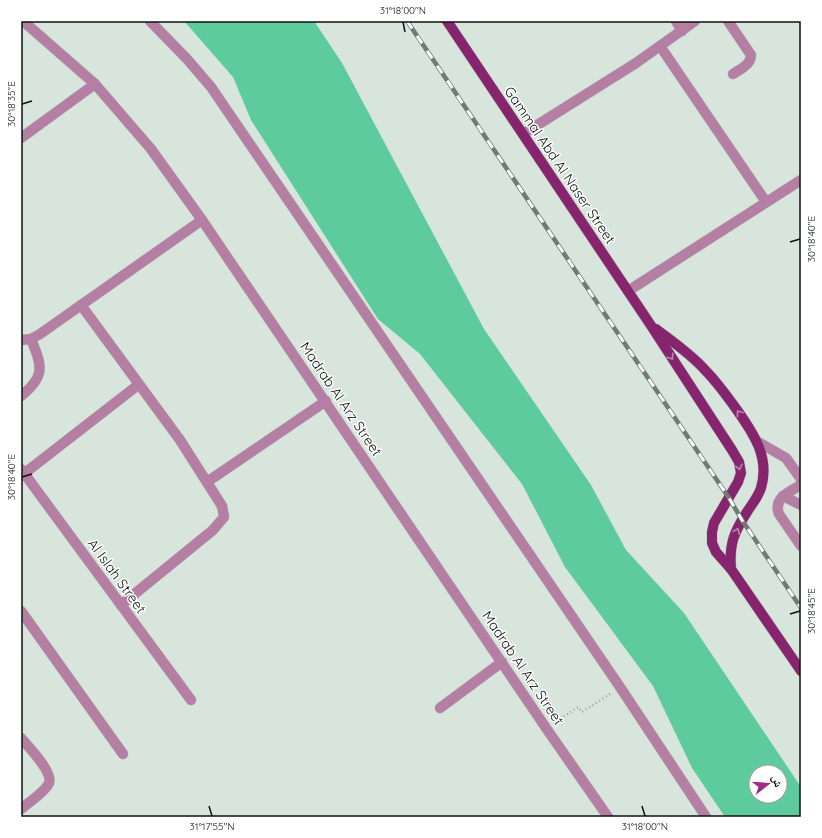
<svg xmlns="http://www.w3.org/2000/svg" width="822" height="838" font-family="Quicksand,'Noto Naskh Arabic',sans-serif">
	<rect width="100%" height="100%" fill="#d7e5dd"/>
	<path fill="#5ecb9c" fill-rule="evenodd" d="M184 21H314L342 63 484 329 591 485 626 550 684 613 801 787V817H725L692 768 653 686 565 567 522 484 420 354 378 319 251 120 233 77ZM756 772H780V796H756Z"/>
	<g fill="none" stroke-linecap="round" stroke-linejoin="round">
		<g stroke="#b7c3bc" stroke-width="11">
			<g id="minor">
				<path d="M23 21 95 84 151 149 202 220 546 728 608 817"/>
				<path d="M150 21 187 59 211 87 620 687 706 817"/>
				<path d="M676 21 682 31"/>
				<path d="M728 21 751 55C751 65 740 69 733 74"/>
				<path d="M660 46 766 202"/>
				<path d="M523 134 636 63 695 21"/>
				<path d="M21 138 95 84"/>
				<path d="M628 291 801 180"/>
				<path d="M81 305 180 440 222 506 224 517 213 530 121 605"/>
				<path d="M21 340 31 339 40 334 202 220"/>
				<path d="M21 396C46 376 42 366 31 339"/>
				<path d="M758 442 786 458 801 479"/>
				<path d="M21 469 191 700"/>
				<path d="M21 476 138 385"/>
				<path d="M207 482 326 401"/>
				<path d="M801 485C789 492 773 498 779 514L801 546"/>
				<path d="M783 496 801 505"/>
				<path d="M21 611 123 754"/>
				<path d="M440 708 502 662"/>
				<path d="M21 738C28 746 53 772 49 783 45 792 29 802 21 809"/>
			</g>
		</g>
		<g stroke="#b7c3bc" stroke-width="11">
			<g id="major">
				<path d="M447 21 650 324 732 450 739 462 741 473 738 482 714 523 712 532V543L716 552 731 569 801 671"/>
				<path d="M656 329C673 342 691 354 705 370 717 382 727 396 737 410 754 434 770 458 761 488 758 497 752 504 747 512 734 532 729 544 731 569"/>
			</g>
		</g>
		<path stroke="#9aa69f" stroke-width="2.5" stroke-dasharray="1 3" stroke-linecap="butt" d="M557 721 578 707 582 712 610 694"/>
		<use href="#minor" stroke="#b57fa3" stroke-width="10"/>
		<use href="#major" stroke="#86256e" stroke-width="10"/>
		<g stroke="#717b76" stroke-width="4.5">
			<path id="rail" d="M407 21 729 498 742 520 801 608"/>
		</g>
		<use href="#rail" stroke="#fff" stroke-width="3" stroke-dasharray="9" stroke-linecap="butt"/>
	</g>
	<defs><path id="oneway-chevron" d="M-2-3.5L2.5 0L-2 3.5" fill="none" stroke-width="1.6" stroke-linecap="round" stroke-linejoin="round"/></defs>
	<g stroke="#bc87af">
		<use href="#oneway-chevron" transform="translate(671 357) rotate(57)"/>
		<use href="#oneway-chevron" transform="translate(739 413) rotate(-126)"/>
		<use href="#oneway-chevron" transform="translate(739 467) rotate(76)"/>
		<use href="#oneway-chevron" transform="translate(737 531) rotate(-66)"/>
	</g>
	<path fill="none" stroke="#0d1210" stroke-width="1.5" d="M403 22 405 32M22 104 32 101M790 242 800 239M22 477 32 474M790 614 800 611M209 806 212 816M642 806 645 816"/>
	<g text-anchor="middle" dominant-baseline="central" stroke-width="3" stroke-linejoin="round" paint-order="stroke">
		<g font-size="14" fill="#0d1210" stroke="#fff">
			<text transform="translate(560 165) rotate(56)">Gammal Abd Al Naser Street</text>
			<text transform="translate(341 399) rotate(56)">Madrab Al Arz Street</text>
			<text transform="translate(117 576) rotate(54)">Al Islah Street</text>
			<text transform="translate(523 668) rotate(56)">Madrab Al Arz Street</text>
		</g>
	</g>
	<rect width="822" height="838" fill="none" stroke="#ffffff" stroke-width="44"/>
	<g transform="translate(768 784) rotate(73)"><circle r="19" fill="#ffffff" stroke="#9ea09f"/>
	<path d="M0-3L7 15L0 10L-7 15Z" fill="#a12b84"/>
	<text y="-6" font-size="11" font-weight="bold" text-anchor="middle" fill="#0d1210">ش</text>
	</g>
	<rect x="22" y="22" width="778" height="794" fill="none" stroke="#0d1210" stroke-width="1.5"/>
	<g font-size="10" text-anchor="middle" fill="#0d1210">
		<text x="403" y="14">31°18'00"N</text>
		<text transform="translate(11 104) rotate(-90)" y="4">30°18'35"E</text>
		<text transform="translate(811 239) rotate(-90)" y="4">30°18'40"E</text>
		<text transform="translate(11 477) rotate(-90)" y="4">30°18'40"E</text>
		<text transform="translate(811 611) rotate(-90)" y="4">30°18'45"E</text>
		<text x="212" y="830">31°17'55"N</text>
		<text x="645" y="830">31°18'00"N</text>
	</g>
</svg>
